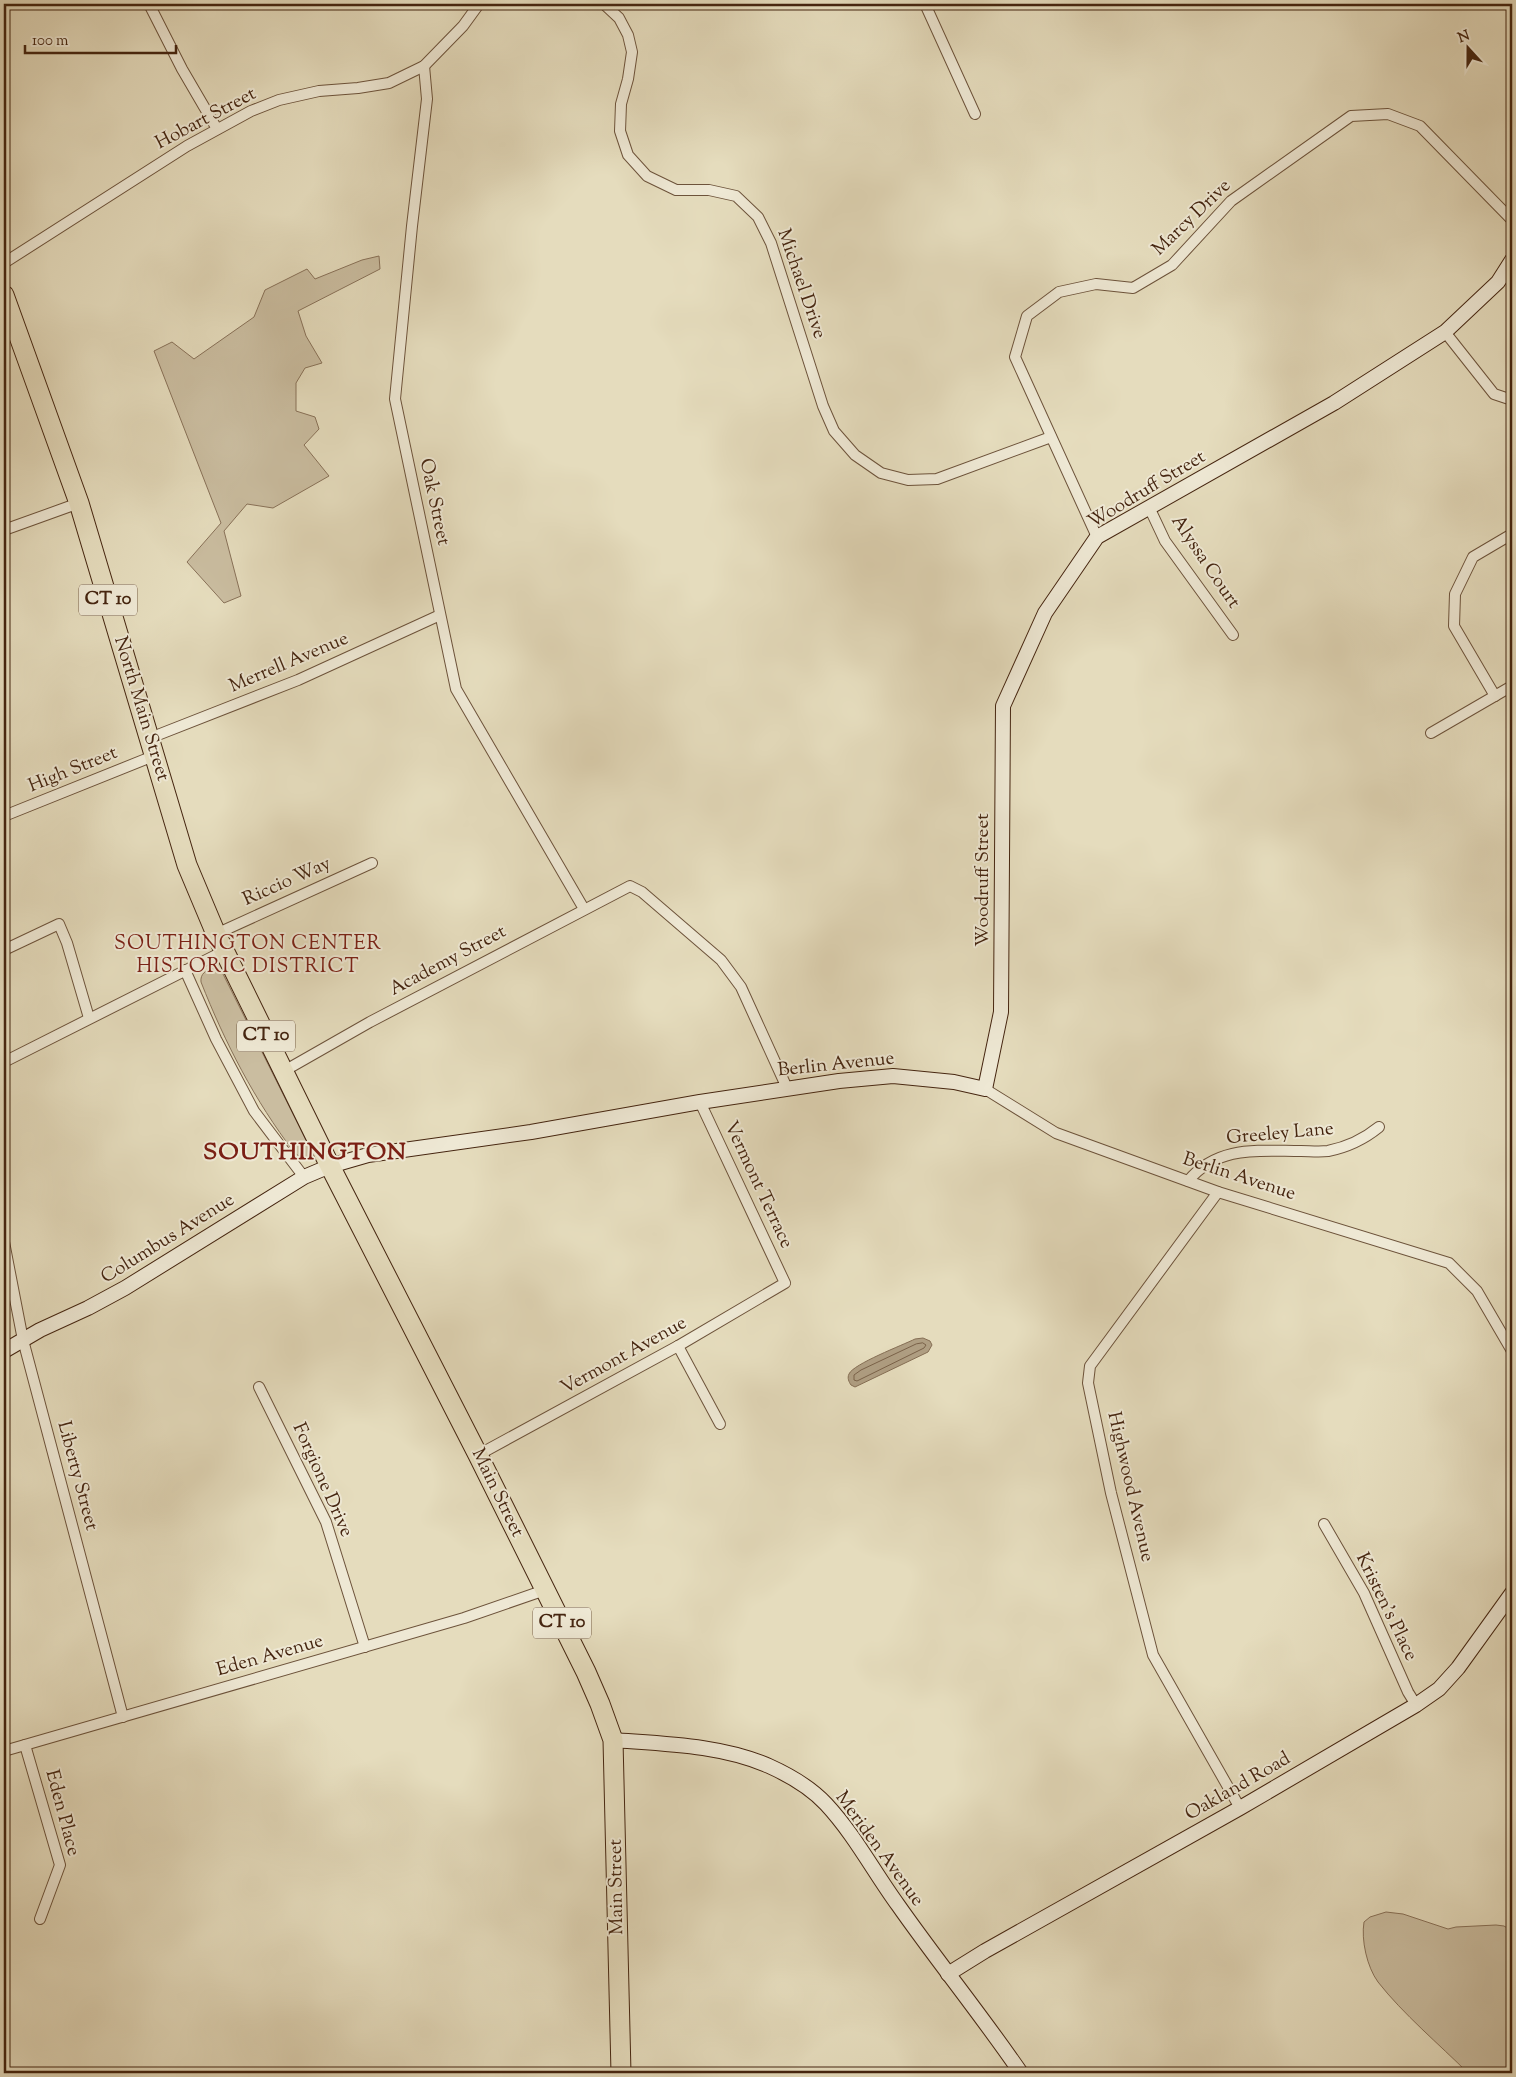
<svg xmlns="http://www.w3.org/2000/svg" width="1516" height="2077" font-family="'Sorts Mill Goudy',serif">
	<rect width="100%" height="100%" fill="#e5dcbd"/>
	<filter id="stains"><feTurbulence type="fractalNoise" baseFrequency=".004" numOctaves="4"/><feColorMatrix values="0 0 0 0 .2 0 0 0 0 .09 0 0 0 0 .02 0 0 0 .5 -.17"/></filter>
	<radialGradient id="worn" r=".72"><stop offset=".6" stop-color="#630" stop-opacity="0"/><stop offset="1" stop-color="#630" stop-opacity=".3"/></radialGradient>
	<g fill="#cabda0" stroke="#887158">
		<path d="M379 256 380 269 298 311 306 336 322 363 305 368 296 383V411L315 417 319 429 304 445 329 476 273 508 247 504 224 531 241 596 224 603 187 562 221 523 154 351 172 342 194 359 254 317 265 290 307 269 315 279 362 260Z"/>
		<path d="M213 968 222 972 311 1150 309 1156 301 1158 294 1152C255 1101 225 1043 201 982 200 974 206 970 213 968Z"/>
		<path d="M1386 1912 1403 1914 1448 1929 1456 1927 1496 1925 1504 1926 1512 1931V2073H1468C1440 2045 1403 2014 1378 1982 1367 1967 1361 1940 1364 1922L1370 1917Z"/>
	</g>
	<path fill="#af9e82" stroke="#856e54" d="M923 1338 930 1341 932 1345 928 1352 855 1387 851 1385C849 1382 847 1378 849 1374 853 1364 903 1345 915 1339Z"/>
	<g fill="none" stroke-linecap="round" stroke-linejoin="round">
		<path stroke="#7a6249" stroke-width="1" d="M923 1343 926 1345 924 1348 857 1381 854 1380V1375L861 1370 916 1344Z"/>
		<g stroke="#6d533b" stroke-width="12">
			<g id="street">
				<path d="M149 4 182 69 217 129"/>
				<path d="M604 4 619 18 628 35 632 52 628 79 621 104 620 131 628 155 647 176 676 190H709L736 196 758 217 771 243 823 406 834 431 855 455 881 473 908 480 937 479 1051 437"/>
				<path d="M925 4 975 114"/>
				<path d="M424 66 427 99 412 226 395 399 456 689 584 909"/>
				<path d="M4 263 187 146 251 111 279 100 319 91 358 88 389 83 424 66 463 26 479 4"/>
				<path d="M1445 332 1494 394 1512 400"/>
				<path d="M1149 507 1165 541 1233 635"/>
				<path d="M4 530 79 503"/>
				<path d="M1097 537 1015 357 1027 316 1059 292 1096 284 1133 288 1172 265 1231 201 1351 116 1388 114 1420 126 1512 220"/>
				<path d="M1495 696 1454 626 1455 594 1473 557 1512 534"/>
				<path d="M1431 733 1512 686"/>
				<path d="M150 738 298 680 440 615"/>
				<path d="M4 816 156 755"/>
				<path d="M216 934 372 863"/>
				<path d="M4 950 59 924 67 943 89 1018"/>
				<path d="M185 970 216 1039 254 1111 304 1177"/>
				<path d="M4 1062 224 951"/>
				<path d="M284 1071 370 1022 630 886 642 892 721 960 741 987 787 1088"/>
				<path d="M985 1089 1056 1133 1218 1192 1449 1263 1477 1291 1512 1351"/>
				<path d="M1188 1181C1218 1145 1258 1151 1301 1151 1309 1151 1319 1152 1328 1151 1348 1147 1363 1140 1379 1127"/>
				<path d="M1218 1192 1090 1366 1088 1383 1111 1493 1153 1655 1240 1808"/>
				<path d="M4 1242 23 1340 123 1717"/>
				<path d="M678 1346 720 1424"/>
				<path d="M259 1387 326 1522 365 1647"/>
				<path d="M478 1455 678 1346 785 1283 700 1102"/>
				<path d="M1324 1524 1364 1593 1408 1692 1416 1705"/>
				<path d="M25 1745 60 1865 40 1919"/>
				<path d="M4 1751 464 1618 545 1590"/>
			</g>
		</g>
		<g stroke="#452510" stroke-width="16">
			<g id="secondary">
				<path d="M4 1351 40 1330 88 1308 125 1288 304 1177 330 1166 368 1155 531 1132 700 1102 839 1081 893 1076 954 1082 985 1089 1001 1012 1003 706 1045 613 1097 537 1334 403 1445 332 1498 282 1512 260"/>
				<path d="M613 1740C665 1744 721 1745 769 1766 789 1775 811 1788 826 1804 854 1834 874 1872 898 1905 938 1962 982 2016 1021 2073"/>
				<path d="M948 1974 985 1951 1240 1808 1416 1705 1439 1689 1458 1668 1512 1593"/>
			</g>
		</g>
		<g stroke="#452510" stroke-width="21">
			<path id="highway" d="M4 295 79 503 187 865 216 934 330 1166 478 1455 586 1672 600 1704 613 1740 621 2073"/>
		</g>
		<use href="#street" stroke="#eee8d4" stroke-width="10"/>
		<use href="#secondary" stroke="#eee8d4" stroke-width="14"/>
		<use href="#highway" stroke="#e5dcbd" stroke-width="19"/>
	</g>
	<g text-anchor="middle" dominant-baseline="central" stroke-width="4" stroke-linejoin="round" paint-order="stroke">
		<g fill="#eee8d4" stroke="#78604b" stroke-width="1">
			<rect x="79" y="584.5" width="58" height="31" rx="4"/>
			<rect x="237" y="1020.5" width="58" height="31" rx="4"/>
			<rect x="533" y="1607.5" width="58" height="31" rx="4"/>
		</g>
		<g font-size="18" font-weight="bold" fill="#452510">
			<text x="108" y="600">CT 10</text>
			<text x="266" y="1036">CT 10</text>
			<text x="562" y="1623">CT 10</text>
		</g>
		<g font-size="19" fill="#452510" stroke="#eee8d4">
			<text transform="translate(206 119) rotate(-28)">Hobart Street</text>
			<text transform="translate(1192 218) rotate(-44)">Marcy Drive</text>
			<text transform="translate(801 284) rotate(71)">Michael Drive</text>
			<text transform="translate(1147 490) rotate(-31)">Woodruff Street</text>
			<text transform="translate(434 502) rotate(78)">Oak Street</text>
			<text transform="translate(1205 562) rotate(56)">Alyssa Court</text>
			<text transform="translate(289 663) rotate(-23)">Merrell Avenue</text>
			<text transform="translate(141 709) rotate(73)">North Main Street</text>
			<text transform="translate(73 770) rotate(-22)">High Street</text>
			<text transform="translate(983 880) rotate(-90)">Woodruff Street</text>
			<text transform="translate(287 882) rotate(-24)">Riccio Way</text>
			<text transform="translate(448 961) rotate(-28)">Academy Street</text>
			<text transform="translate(836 1065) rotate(-6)">Berlin Avenue</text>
			<text transform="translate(1280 1134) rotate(-5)">Greeley Lane</text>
			<text transform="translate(1239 1177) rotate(18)">Berlin Avenue</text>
			<text transform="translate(758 1185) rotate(65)">Vermont Terrace</text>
			<text transform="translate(168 1239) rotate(-32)">Columbus Avenue</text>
			<text transform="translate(624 1356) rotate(-29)">Vermont Avenue</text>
			<text transform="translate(77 1476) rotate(75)">Liberty Street</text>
			<text transform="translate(322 1480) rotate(66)">Forgione Drive</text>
			<text transform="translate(1130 1487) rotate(77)">Highwood Avenue</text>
			<text transform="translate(497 1493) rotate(64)">Main Street</text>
			<text transform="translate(1386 1607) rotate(64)">Kristen's Place</text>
			<text transform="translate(270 1656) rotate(-16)">Eden Avenue</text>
			<text transform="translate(1238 1787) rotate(-30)">Oakland Road</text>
			<text transform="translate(62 1813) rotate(75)">Eden Place</text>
			<text transform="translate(879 1849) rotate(54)">Meriden Avenue</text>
			<text transform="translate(617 1887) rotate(-91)">Main Street</text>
		</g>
		<g font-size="20" letter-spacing="1" fill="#7a1f14" stroke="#eee8d4">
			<text x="248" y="944">SOUTHINGTON CENTER<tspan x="248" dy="23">HISTORIC DISTRICT</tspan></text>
		</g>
		<g font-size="24" font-weight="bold" letter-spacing="1" fill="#7a1f14" stroke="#eee8d4">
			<text x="305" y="1153">SOUTHINGTON</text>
		</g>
	</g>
	<rect width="1516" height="2077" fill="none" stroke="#e5dcbd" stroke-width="20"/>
	<rect x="5" y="5" width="1506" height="2067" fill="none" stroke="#452510" stroke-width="2.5"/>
	<rect x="10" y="10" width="1496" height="2057" fill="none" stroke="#452510"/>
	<g transform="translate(1468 48) rotate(339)" stroke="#eee8d4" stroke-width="4" paint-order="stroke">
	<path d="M0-4L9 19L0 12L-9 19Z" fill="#452510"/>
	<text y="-8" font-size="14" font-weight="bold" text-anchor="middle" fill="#452510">N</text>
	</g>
	<path d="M25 45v8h151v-8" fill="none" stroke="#452510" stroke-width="2.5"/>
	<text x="32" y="45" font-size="15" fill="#452510" stroke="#eee8d4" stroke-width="4" paint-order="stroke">100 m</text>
	<rect width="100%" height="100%" filter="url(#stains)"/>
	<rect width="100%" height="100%" fill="url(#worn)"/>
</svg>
